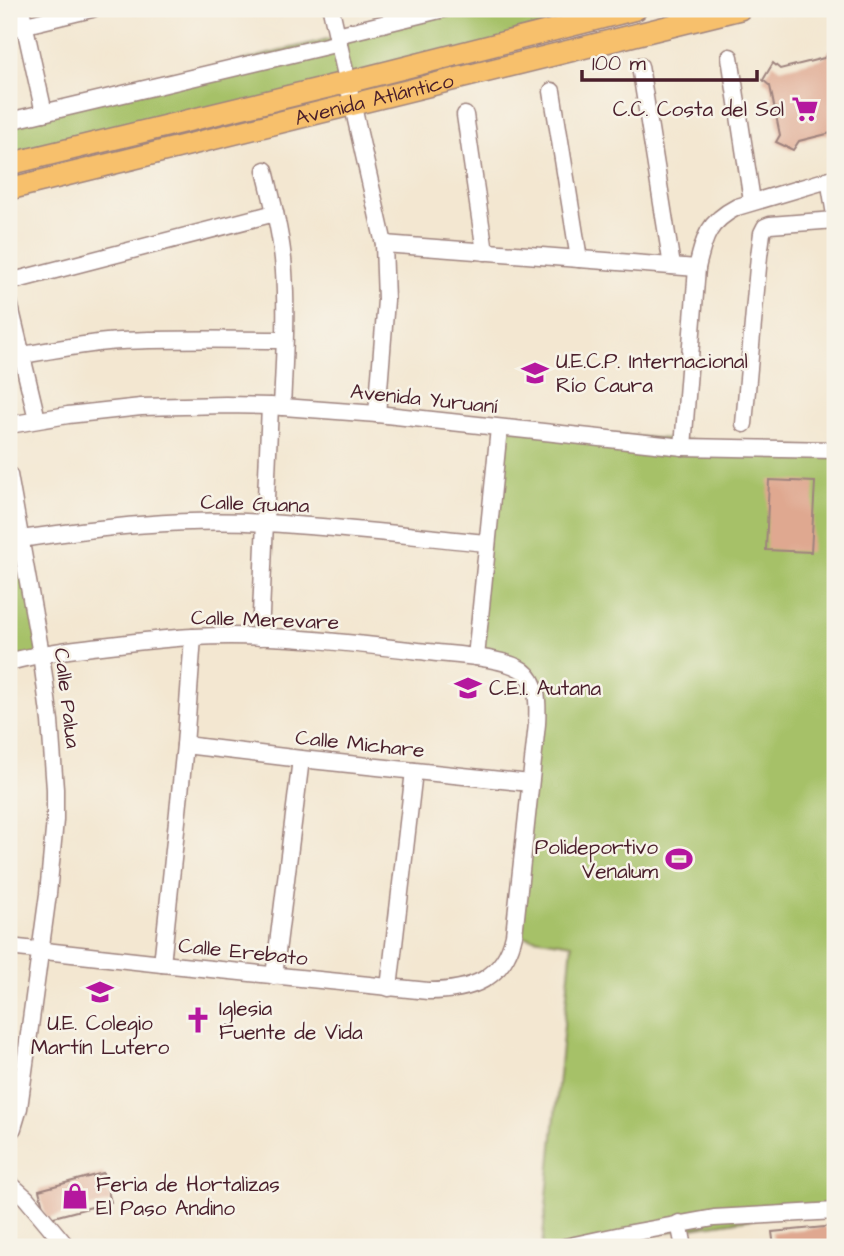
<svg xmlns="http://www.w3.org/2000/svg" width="844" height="1256" font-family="'Architects Daughter',sans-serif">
	<rect width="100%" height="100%" fill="#f7f3e8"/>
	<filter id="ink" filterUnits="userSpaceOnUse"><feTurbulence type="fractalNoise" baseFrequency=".0143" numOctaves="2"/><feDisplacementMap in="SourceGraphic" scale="14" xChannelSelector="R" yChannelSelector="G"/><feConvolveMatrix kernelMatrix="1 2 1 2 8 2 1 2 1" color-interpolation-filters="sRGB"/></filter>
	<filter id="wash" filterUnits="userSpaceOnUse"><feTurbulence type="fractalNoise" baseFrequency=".00686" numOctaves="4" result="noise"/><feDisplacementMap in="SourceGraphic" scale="28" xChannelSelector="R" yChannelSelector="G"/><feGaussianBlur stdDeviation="1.57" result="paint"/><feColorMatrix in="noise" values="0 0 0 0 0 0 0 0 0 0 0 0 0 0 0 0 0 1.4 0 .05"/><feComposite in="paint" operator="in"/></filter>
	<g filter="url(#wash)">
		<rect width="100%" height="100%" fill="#f3e7d1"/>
		<g fill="#a6c167" stroke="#787049" stroke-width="2">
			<path d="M444 9H636L9 164V121Z"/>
			<path d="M499 428 835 450V1211L792 1213 565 1247H542L572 944 514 935 537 724 529 676 476 657Z"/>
			<path d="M9 475 41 654 9 662Z"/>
		</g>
		<g id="blocks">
			<g fill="#dfa890">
				<path d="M830 50 835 53V132L799 141 793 150 776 142 780 135 770 86 763 80 773 63 780 69 824 58Z"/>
				<path d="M769 480 815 482 811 552 766 550Z"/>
				<path d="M103 1173 111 1202 46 1219 39 1190Z"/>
				<path d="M835 1226V1247H774L772 1232Z"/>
			</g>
		</g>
	</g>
	<g filter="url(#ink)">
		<use href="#blocks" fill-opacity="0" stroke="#9e837e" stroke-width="2"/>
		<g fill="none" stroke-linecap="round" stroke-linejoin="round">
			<g stroke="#9e837e" stroke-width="19">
				<g id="minor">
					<path d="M21 9 44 113"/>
					<path d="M331 9 384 244 386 300 377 414"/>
					<path d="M9 29 92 9"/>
					<path d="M337 35 444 9"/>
					<path d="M730 57 752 201"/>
					<path d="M640 66 672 266"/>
					<path d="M552 91 579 259"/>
					<path d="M465 115 485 252"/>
					<path d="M9 121 339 43"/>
					<path d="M265 170C273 204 282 237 284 271 287 316 284 362 282 407"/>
					<path d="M829 179 835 215"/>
					<path d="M384 244 697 268"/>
					<path d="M9 282 275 213"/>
					<path d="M9 302 37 419"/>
					<path d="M23 355C51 350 79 345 107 342 166 338 226 340 284 340"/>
					<path d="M744 424 759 256 762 233 765 227 770 225 835 220"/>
					<path d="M9 425 68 415 141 407 226 405 270 406 377 414 683 447 835 450"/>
					<path d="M683 447 697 268C704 237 708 222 737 207L835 178"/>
					<path d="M9 475 41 654 50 721 55 789V820L48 894 19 1108 13 1128 9 1133"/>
					<path d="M21 539C102 527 183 518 265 523 339 527 413 536 487 543"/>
					<path d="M260 637 270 406"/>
					<path d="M476 657 499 428"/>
					<path d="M9 662C45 652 82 648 119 644 144 641 169 638 194 637 272 633 351 643 428 652 452 655 503 657 522 670 539 682 538 705 537 724L514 935C504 980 470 991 428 991L162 964 9 947"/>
					<path d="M185 745 301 759 530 783"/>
					<path d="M162 964 185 745 193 637"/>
					<path d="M274 976 301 759"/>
					<path d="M389 988 414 771"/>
					<path d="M9 1183 26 1198 67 1247"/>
					<path d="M679 1223 684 1247"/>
					<path d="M565 1247 626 1234 714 1218 835 1211"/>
				</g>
			</g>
			<g stroke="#9e837e" stroke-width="24">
				<g id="major">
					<path d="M9 164 348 82 636 9"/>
					<path id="s1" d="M9 189 740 9"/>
				</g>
			</g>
			<use href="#minor" stroke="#fff" stroke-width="16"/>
			<use href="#major" stroke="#f7c06c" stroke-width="21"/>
		</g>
	</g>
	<defs>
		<g id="supermarket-bare" transform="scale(2.1)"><path d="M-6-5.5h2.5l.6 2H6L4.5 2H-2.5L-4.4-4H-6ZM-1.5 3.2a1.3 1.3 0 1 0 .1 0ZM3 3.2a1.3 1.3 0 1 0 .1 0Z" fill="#b5179e" stroke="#f7f3e8" stroke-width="2.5" paint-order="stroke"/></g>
		<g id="school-bare" transform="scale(2.1)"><path d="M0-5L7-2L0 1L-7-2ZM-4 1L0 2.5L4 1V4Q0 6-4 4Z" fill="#b5179e" stroke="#f7f3e8" stroke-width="2.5" paint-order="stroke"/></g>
		<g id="stadium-bare" transform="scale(2.1)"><path d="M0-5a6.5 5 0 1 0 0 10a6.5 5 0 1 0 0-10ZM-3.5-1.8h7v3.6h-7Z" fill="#b5179e" stroke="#f7f3e8" stroke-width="2.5" paint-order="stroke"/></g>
		<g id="church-bare" transform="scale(2.1)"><path d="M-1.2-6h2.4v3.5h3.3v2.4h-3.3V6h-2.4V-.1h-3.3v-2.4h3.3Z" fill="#b5179e" stroke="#f7f3e8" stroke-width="2.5" paint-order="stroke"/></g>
		<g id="shop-bare" transform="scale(2.1)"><path d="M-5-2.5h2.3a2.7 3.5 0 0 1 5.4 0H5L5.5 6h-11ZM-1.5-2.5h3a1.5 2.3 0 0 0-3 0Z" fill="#b5179e" stroke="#f7f3e8" stroke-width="2.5" paint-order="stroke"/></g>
	</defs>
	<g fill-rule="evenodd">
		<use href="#supermarket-bare" x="805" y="109"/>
		<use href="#school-bare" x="535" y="373"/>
		<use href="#school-bare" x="468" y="688"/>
		<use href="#stadium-bare" x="679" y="859"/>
		<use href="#school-bare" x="100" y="992"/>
		<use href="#church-bare" x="198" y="1020"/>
		<use href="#shop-bare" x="75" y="1196"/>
	</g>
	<g text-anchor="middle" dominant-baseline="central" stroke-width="5" stroke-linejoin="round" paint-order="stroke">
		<g font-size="21" fill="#4a1f2b" stroke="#f7f3e8">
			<text stroke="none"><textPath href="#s1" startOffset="376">Avenida Atlántico</textPath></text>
			<text transform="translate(424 399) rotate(6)">Avenida Yuruaní</text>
			<text transform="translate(255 504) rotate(2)">Calle Guana</text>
			<text transform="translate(265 620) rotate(2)">Calle Merevare</text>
			<text transform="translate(67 698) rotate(83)">Calle Palua</text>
			<text transform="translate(360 744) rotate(6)">Calle Michare</text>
			<text transform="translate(243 952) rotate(6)">Calle Erebato</text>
		</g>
		<g font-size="21" fill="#4a1f2b" stroke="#f7f3e8" text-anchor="start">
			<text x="784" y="109" text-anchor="end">C.C. Costa del Sol</text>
			<text x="556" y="361">U.E.C.P. Internacional<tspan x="556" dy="24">Río Caura</tspan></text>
			<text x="489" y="688">C.E.I. Autana</text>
			<text x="658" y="847" text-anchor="end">Polideportivo<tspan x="658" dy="24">Venalum</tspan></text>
			<text x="219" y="1008">Iglesia<tspan x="219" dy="24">Fuente de Vida</tspan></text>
			<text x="100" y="1023" text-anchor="middle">U.E. Colegio<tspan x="100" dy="24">Martín Lutero</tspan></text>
			<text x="96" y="1184">Feria de Hortalizas<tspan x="96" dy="24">El Paso Andino</tspan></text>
		</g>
	</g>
	<rect width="844" height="1256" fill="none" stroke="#f7f3e8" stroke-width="35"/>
	<path d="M582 70v10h175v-10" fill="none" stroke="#4a1f2b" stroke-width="3.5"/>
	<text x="592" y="70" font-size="21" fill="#4a1f2b" stroke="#f7f3e8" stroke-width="5" paint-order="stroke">100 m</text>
</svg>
